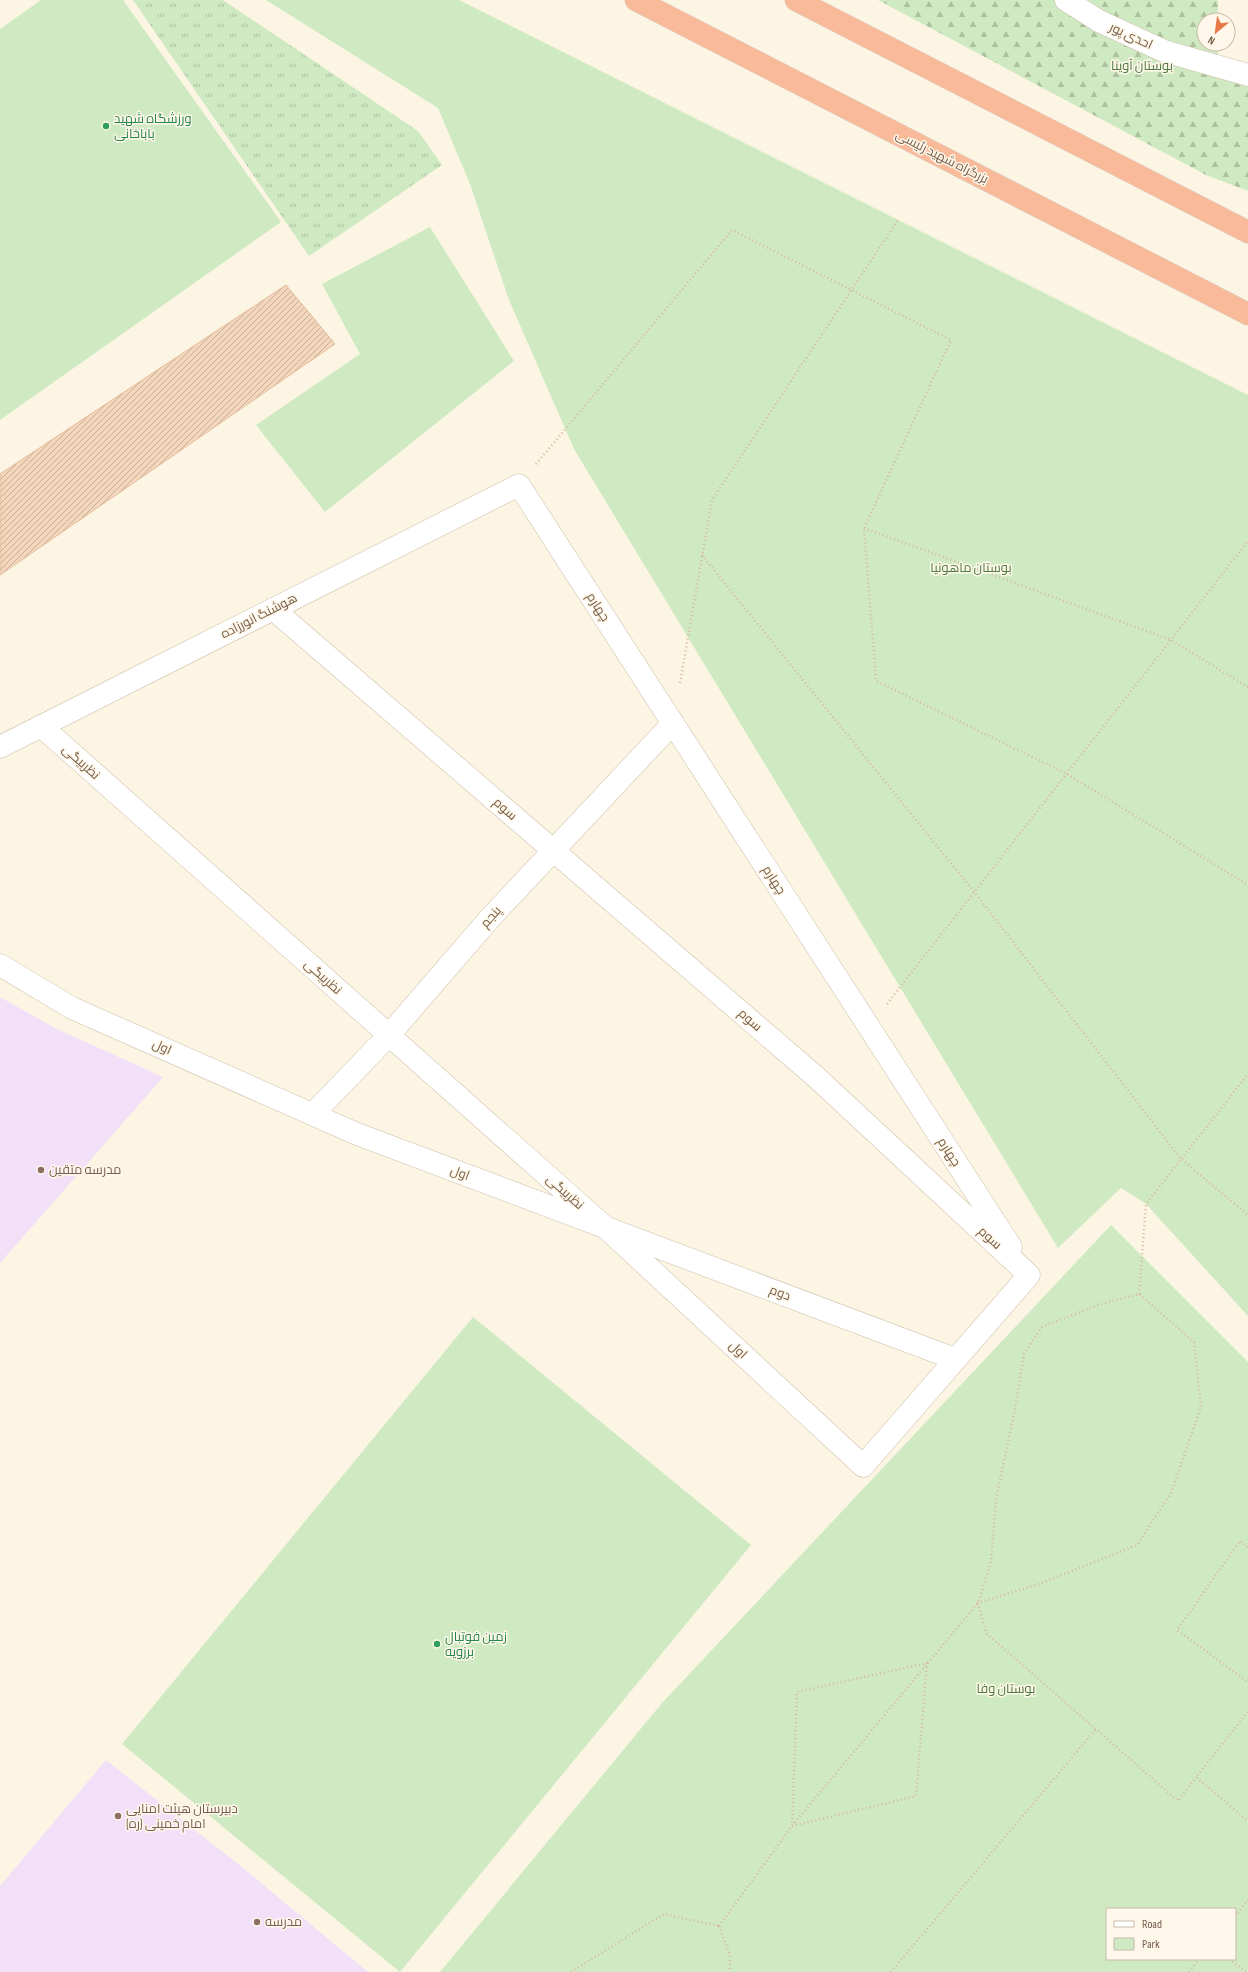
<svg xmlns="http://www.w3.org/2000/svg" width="1248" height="1972" font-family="'Sofia Sans Condensed',Cairo,sans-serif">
	<defs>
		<pattern id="grass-tufts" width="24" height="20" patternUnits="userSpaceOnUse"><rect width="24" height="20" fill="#cfeac2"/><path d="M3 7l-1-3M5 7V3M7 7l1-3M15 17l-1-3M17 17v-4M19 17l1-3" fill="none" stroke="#adc1a0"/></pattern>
		<pattern id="forest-firs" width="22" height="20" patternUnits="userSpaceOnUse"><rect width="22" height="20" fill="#cfeac2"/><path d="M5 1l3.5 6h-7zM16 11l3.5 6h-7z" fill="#adc1a0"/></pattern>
		<pattern id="building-hatch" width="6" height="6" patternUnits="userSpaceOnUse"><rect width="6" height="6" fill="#f2d5bb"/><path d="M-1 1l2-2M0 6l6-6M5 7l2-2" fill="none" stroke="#c9b09a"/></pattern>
	</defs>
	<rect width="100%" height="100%" fill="#fcf5e3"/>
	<g fill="#f2e0f9">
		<path d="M0 997 55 1028 163 1077 0 1263Z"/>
		<path d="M106 1760 248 1872 368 1972H0V1886Z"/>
	</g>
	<path fill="url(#grass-tufts)" d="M133 0H223L418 131 442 165 309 256Z"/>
	<path fill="url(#forest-firs)" d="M878 0H1218V20H1204V44H1218L1219 78 1248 86V191L1206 175Z"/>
	<g fill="#cfeac2" fill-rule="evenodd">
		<path d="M41 0H123L281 222 0 420V29Z"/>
		<path d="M266 0H459L1248 395V1316L1146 1204 1121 1188 1058 1248 574 449 509 300 470 184 438 108Z"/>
		<path d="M430 227 514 361 325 512 256 425 360 354 322 284Z"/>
		<path d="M1111 1225 1248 1362V1972H440L662 1703ZM1107 1909H1235V1959H1107Z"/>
		<path d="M473 1317 751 1545 400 1972 122 1744Z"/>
	</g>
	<path fill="url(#building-hatch)" stroke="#e5bd9b" d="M286 285 335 344 0 575V474Z"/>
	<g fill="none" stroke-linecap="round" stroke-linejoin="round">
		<g stroke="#cebdaa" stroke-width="23">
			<g id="minor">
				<path d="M1066 0 1099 21 1164 51 1248 75"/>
				<path d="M41 726 605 1227 863 1466 1029 1275 816 1077 273 609"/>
				<path d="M0 747 519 485 1011 1247"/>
				<path d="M0 965 72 1008 357 1134 955 1359"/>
				<path d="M313 1114 389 1035 491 917 673 723"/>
			</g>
		</g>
		<g stroke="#dbd5d0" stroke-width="23">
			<g id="highway">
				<path d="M636 0 1248 314"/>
				<path d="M796 0 1248 232"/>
			</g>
		</g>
		<g stroke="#d7b99e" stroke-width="2.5" stroke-dasharray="1 3" stroke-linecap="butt">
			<path d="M536 464 732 230 951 340 864 528 876 681 1067 774 1248 885"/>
			<path d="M864 528 1171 640 1248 687"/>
			<path d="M702 555 975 893 1181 1159 1248 1215"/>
			<path d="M680 683 712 500 898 220"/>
			<path d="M887 1004 1248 541"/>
			<path d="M1139 1294 1146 1204 1248 1074"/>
			<path d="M1248 1547 1240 1541 1177 1630 1248 1682"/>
			<path d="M927 1663 916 1796 792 1826 797 1692Z"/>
			<path d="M1248 1712 1196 1777 1248 1821"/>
			<path d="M1235 1916 1248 1900"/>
			<path d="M719 1926 792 1826 978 1603 991 1562 996 1499 1014 1414 1024 1354 1042 1327 1098 1305 1139 1294 1194 1342 1201 1407 1171 1493 1137 1545 1039 1584 978 1603 986 1633 1178 1801 1196 1777"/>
			<path d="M719 1926 730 1955V1972"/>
			<path d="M1229 1959 1246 1972"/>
			<path d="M571 1972 664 1914 719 1926"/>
			<path d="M891 1972 1096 1729"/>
			<path d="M1189 1972 1199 1959"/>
		</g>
		<use href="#minor" stroke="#fff" stroke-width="22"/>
		<use href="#highway" stroke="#f8ba99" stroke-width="22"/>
	</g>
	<g fill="#2e9e5b" stroke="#fff8ea" stroke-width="1.5">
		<circle cx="106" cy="126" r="4"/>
		<circle cx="437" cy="1644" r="4"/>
	</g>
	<g fill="#8d6e63" stroke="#fff8ea" stroke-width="1.5">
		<circle cx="41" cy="1170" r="4"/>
		<circle cx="118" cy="1816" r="4"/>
		<circle cx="257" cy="1922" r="4"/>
	</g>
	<g text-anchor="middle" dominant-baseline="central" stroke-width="3" stroke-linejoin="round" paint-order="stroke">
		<g font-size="13" fill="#755c49" stroke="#fff8ea">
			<text transform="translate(1131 36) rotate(25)">احدی پور</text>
			<text transform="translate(942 157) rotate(27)">بزرگراه شهید رئیسی</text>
			<text transform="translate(598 607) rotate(57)">چهارم</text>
			<text transform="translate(259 616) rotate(-27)">هوشنگ انورزاده</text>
			<text transform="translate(81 762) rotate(42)">نظربیگی</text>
			<text transform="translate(505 809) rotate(41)">سوم</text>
			<text transform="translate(774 880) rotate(57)">چهارم</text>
			<text transform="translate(491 917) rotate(-48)">پنجم</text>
			<text transform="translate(323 977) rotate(42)">نظربیگی</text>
			<text transform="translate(750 1020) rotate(41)">سوم</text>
			<text transform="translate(162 1047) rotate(24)">اول</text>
			<text transform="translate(949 1152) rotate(57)">چهارم</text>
			<text transform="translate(460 1173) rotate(21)">اول</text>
			<text transform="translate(565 1192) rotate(42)">نظربیگی</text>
			<text transform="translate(990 1238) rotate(43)">سوم</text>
			<text transform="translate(780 1293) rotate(21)">دوم</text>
			<text transform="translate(738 1350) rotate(43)">اول</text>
		</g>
		<g font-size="13" fill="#4d7b41" stroke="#fff8ea">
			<text x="1142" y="66">بوستان آوینا</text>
			<text x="971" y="568">بوستان ماهونیا</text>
			<text x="1006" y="1689">بوستان وفا</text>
		</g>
		<g font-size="13" fill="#27864d" stroke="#fff8ea" text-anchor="start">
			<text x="114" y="119">ورزشگاه شهید<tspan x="114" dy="15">باباخانی</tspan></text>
			<text x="445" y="1637">زمین فوتبال<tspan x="445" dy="15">برزویه</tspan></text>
		</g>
		<g font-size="13" fill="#785e54" stroke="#fff8ea" text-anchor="start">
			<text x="49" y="1170">مدرسه متقین</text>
			<text x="126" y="1809">دبیرستان هیئت امنایی<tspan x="126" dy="15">امام خمینی (ره)</tspan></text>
			<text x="265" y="1922">مدرسه</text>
		</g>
	</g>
	<rect x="1106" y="1908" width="130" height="52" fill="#fff8ea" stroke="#c8baaa"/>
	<rect x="1114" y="1921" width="20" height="6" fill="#ffffff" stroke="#c8baaa"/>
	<text x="1142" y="1928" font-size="12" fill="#755c49">Road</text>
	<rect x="1114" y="1938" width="20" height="12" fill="#cfeac2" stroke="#c8baaa"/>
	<text x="1142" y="1948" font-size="12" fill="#755c49">Park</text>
	<g transform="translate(1216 32) rotate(209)"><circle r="19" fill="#fff8ea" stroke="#c8baaa"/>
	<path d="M0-3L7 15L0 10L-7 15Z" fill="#e87847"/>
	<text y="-6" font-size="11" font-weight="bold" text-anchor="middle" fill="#755c49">N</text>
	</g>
</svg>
